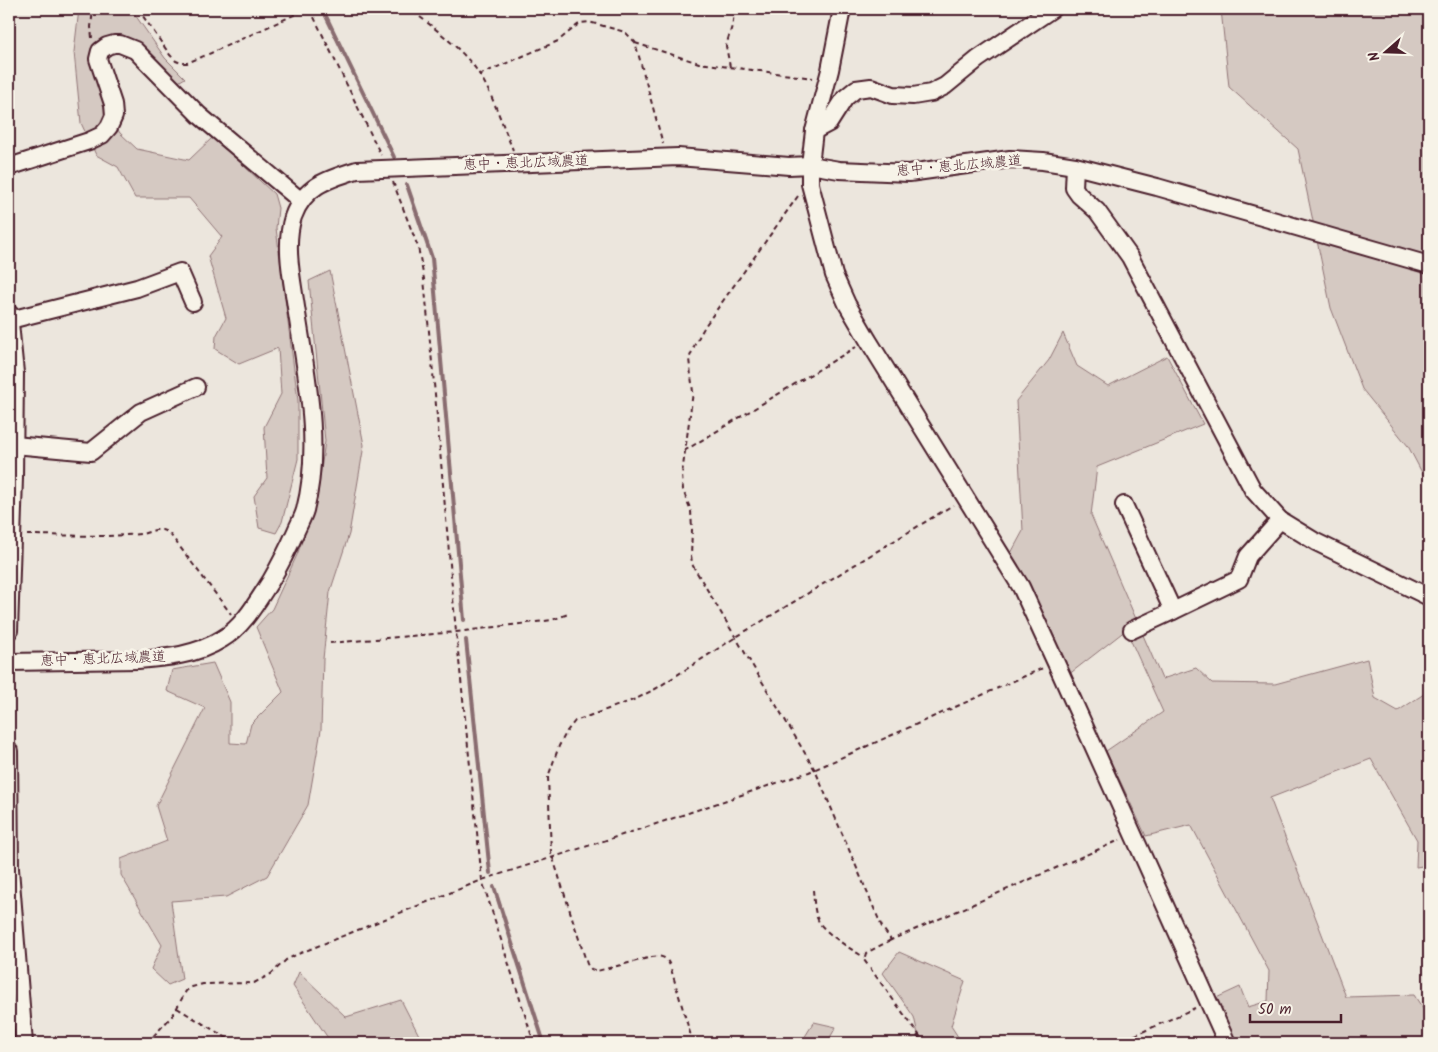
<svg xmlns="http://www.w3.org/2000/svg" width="1438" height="1052" font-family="Kalam,'Klee One',sans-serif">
	<rect width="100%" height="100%" fill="#ece6dd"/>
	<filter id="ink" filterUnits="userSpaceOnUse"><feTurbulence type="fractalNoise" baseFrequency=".02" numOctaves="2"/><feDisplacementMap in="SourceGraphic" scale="10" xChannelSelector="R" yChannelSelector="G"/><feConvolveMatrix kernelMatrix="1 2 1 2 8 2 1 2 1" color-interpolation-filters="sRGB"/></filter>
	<g filter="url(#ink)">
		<g fill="#d5c9c2" stroke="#907476">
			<path d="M79 9H131L165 58 185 78 175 84 127 38 103 42 94 58 105 111 120 133 137 149 189 160 213 137 274 194 278 208 276 228 298 401V459L282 522 276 533 259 528 254 496 267 478 264 427 281 394 278 348 239 364 215 349 216 336 226 318 208 256 222 237 189 198H135L118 167 96 155 81 123 74 52Z"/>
			<path d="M1221 9H1429V486L1408 446 1362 389 1331 308 1298 149 1229 87Z"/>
			<path d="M330 271 364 445 349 534 330 592 323 659 321 730 308 805 267 876 226 897 171 901 182 979 168 985 151 969 162 945 121 875V859L167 841 156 806 205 708 167 691 172 670 213 663 230 702V743L246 744 251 724 283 692 256 627 272 609 297 555 317 499 325 441 309 281Z"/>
			<path d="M1063 333 1077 366 1108 386 1167 356 1203 424 1097 467 1091 515 1162 679 1196 668 1212 683 1275 684 1367 659 1375 698 1398 711 1427 692 1429 698V865L1416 867 1417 840 1371 759 1270 798 1346 997 1414 995 1429 1018V1043H1234L1214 999 1240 987 1248 1007 1268 1001 1269 971 1191 825 1146 836 1106 751 1163 712 1126 630 1068 675 1010 555 1023 531 1016 401 1049 360Z"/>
			<path d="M899 952 965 981 951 1026 962 1043H920L914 1017 883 973Z"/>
			<path d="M299 972 346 1017 401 1000 423 1043H328L330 1041 293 986Z"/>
			<path d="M814 1022 836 1027 827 1043H801Z"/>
		</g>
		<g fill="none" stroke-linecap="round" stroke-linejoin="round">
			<g stroke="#896c6f" stroke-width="4">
				<path d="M324 12 394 157"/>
				<path d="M407 185 432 258 464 620"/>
				<path d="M466 640 490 873"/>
				<path d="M494 887 544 1043"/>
			</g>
			<g stroke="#4a1f2b" stroke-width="20">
				<g id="minor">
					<path d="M842 9 830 70 814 131 810 165V184L834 275 847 304 868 340 1021 587 1056 663 1227 1043"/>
					<path d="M814 131 829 123 845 98 856 89 871 87 893 95 913 96 931 93 945 86 978 59 1052 9"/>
					<path d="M1075 166 1074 188 1079 195 1097 211 1130 257 1253 490 1280 520 1316 542 1429 597"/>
					<path d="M9 167 89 141 102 135 109 127 114 116 113 104 98 59 100 51 107 46 114 44H120L135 50 199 115 301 201"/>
					<path d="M9 313 15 373 14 478 9 631"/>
					<path d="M10 320 137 288 180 272 193 302"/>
					<path d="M14 445 91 452 141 412 196 387"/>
					<path d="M1124 505 1173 611"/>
					<path d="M1132 630 1173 611 1239 579 1248 556 1280 520"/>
					<path d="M9 662 138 660C166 658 197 655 222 639 243 627 257 602 270 582 280 565 288 549 296 531 299 524 303 517 305 510 322 444 306 374 296 307 292 279 284 245 293 217 304 186 328 179 357 170L678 157 789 166 810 165 839 170 909 173 1010 159 1043 161 1075 166 1157 187 1429 265"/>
					<path d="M9 751 10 869 24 1043"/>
				</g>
			</g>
			<g stroke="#4a1f2b" stroke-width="2" stroke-dasharray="5 4" stroke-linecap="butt">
				<path d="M138 9 170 55 176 61 181 63H187L211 53 307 9"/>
				<path d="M310 9 381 155"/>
				<path d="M413 12C433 26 461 49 476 69 492 92 502 124 513 150"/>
				<path d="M92 38 91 27 93 9"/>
				<path d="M635 43 699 63 813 78"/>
				<path d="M730 67 726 46 732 26 735 9"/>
				<path d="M479 75 558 41 580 23 589 22 625 32 635 42 663 144"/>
				<path d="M393 182 418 247 424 279 435 394 456 632 482 880 534 1043"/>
				<path d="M798 196 705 326 695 344 689 359 693 392 682 474 683 490 691 511 692 529 691 557 693 566 815 770 882 927 891 940 1120 840"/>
				<path d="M684 451 856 347"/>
				<path d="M27 535 107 536 142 534 155 530H162L168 532 173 538 231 614"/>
				<path d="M330 643 456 632 552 620 568 614"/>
				<path d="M813 890C814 900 814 913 819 922 824 932 853 951 864 957"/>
				<path d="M891 940 866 953 864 960 925 1043"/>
				<path d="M177 1008 225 1037 240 1043"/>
				<path d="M147 1043 173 1015 186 991 192 987 203 984 254 983 271 974 286 960 298 954 482 880 647 827 809 772 1043 668"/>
				<path d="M693 1043 671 969C668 958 663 955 652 957L597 971 591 969 587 964 551 852 548 777 559 746 567 731 575 721 636 699 657 688 736 637 953 505"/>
				<path d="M910 1043 919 1035"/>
				<path d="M1118 1043 1195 1008"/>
			</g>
			<use href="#minor" stroke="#f7f3e8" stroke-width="16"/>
		</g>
	</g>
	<g text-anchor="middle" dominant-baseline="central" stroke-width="5" stroke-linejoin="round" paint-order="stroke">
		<g font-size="14" fill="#4a1f2b" stroke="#f7f3e8">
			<text transform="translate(526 163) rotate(-2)">恵中・恵北広域農道</text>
			<text transform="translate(959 166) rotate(-5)">恵中・恵北広域農道</text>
			<text transform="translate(103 659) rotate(-2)">恵中・恵北広域農道</text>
		</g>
	</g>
	<rect width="1438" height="1052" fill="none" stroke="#f7f3e8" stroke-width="30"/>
	<rect x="15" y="15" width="1408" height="1022" fill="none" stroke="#4a1f2b" stroke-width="2" filter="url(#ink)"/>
	<g transform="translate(1386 52) rotate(250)" stroke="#f7f3e8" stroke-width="4" paint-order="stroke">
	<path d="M0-4L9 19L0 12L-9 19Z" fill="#4a1f2b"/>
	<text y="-8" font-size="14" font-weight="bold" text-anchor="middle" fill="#4a1f2b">N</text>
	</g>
	<path d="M1250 1014v8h91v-8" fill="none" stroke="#4a1f2b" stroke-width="2.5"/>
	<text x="1258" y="1014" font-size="15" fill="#4a1f2b" stroke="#f7f3e8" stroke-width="4" paint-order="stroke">50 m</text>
</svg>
